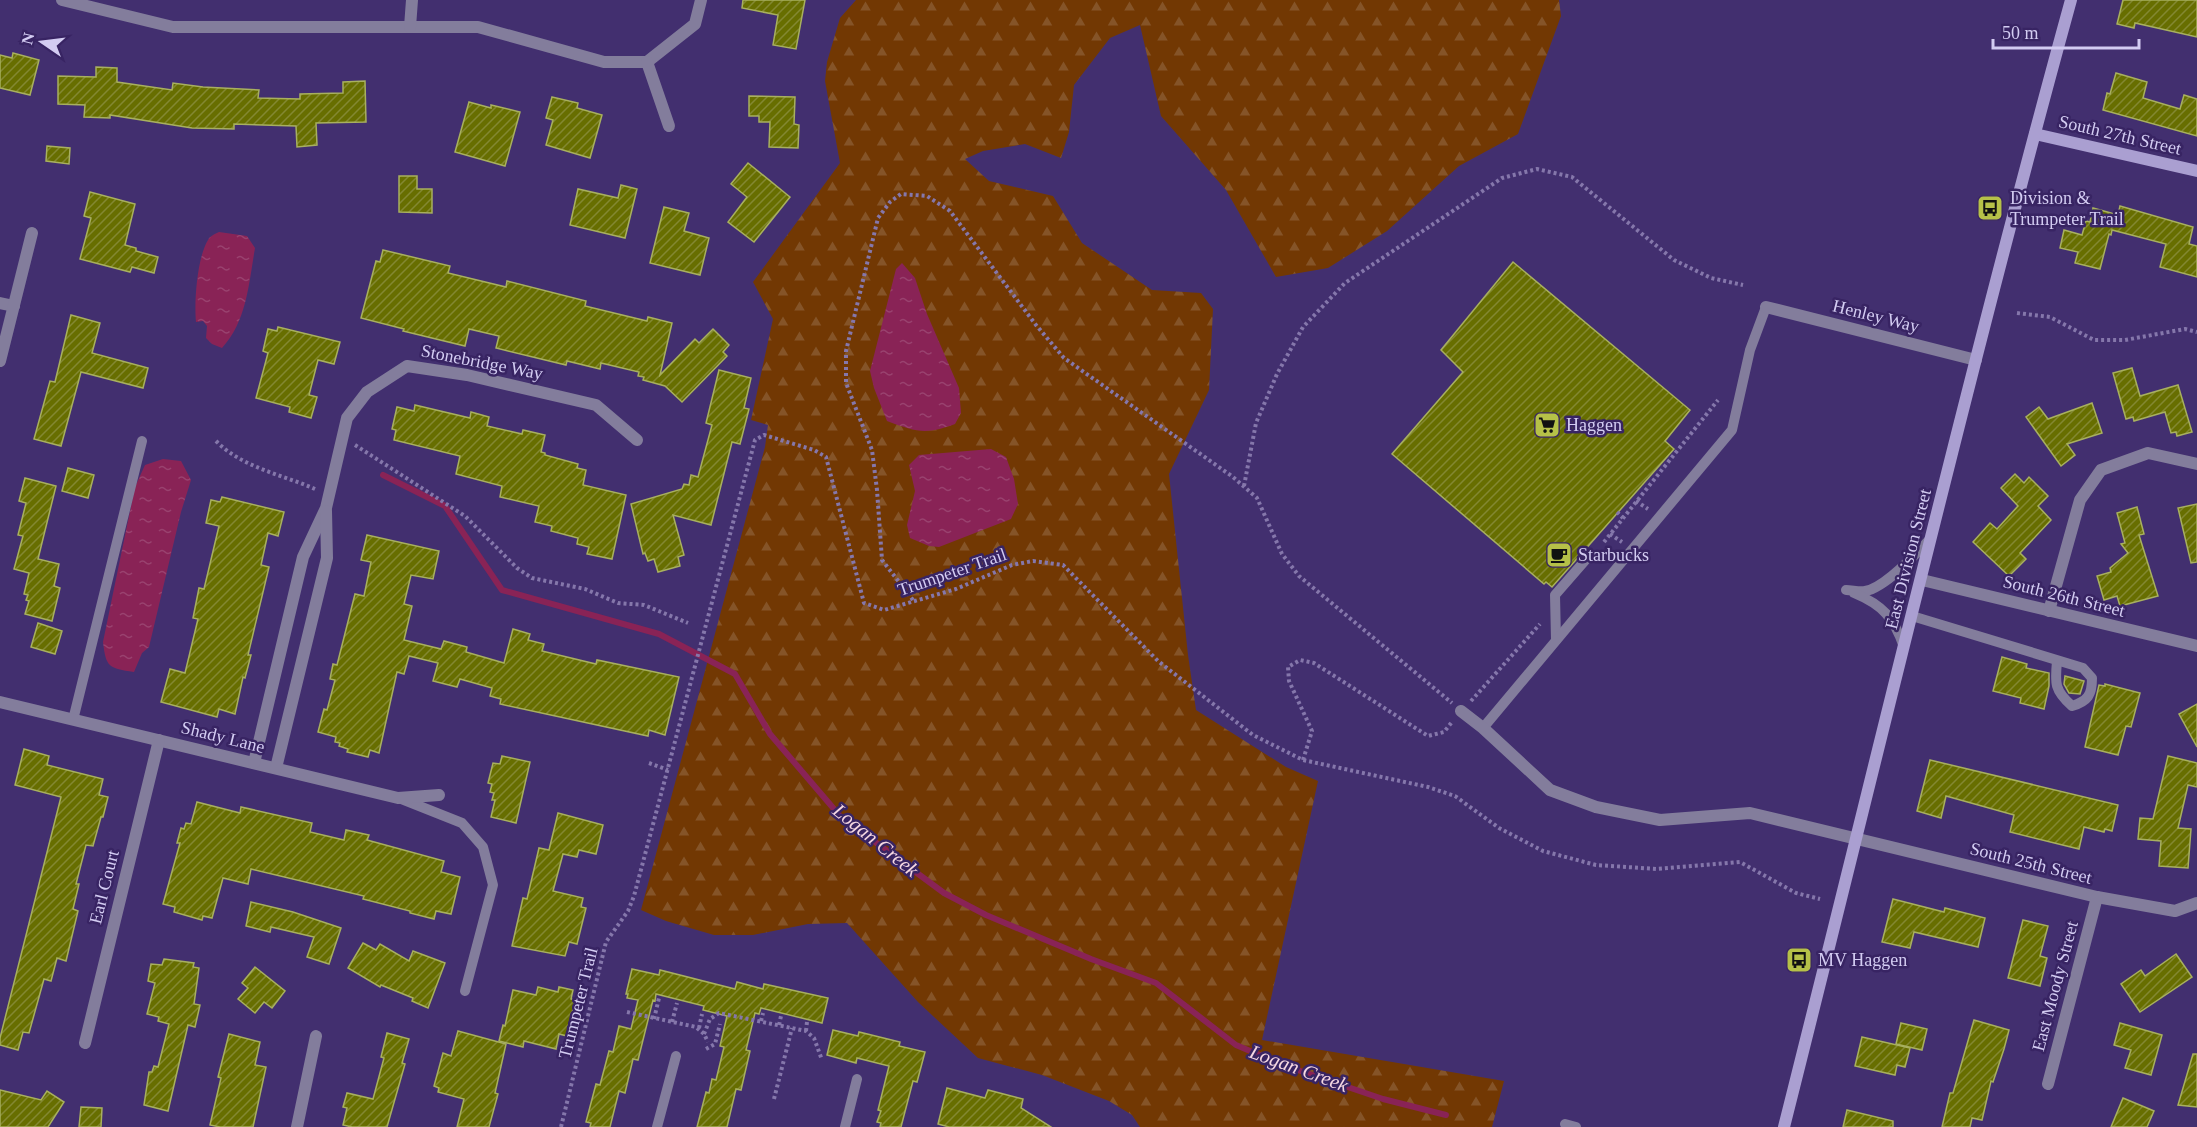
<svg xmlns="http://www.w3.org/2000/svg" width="2197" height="1127" font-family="Georgia,serif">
	<defs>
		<pattern id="forest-firs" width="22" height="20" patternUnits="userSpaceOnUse" patternTransform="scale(1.5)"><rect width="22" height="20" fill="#723803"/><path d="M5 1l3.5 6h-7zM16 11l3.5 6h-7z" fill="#855428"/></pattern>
		<pattern id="water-ripples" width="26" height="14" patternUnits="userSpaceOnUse" patternTransform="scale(1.5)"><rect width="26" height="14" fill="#892356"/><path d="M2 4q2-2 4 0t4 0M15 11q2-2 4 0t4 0" fill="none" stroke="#99426f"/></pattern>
		<pattern id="building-hatch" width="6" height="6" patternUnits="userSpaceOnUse" patternTransform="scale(1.5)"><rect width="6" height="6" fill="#676e00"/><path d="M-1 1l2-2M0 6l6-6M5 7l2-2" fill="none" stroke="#838832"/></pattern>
	</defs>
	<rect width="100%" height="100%" fill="#422f6f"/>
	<path fill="url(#forest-firs)" d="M856 0H1559L1561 16 1518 134 1459 166 1387 231 1328 268 1276 277 1226 190 1161 116 1140 25 1110 38 1074 85 1069 132 1061 158 1025 144 983 151 965 159 989 181 1053 196 1082 243 1152 290 1201 293 1213 309 1209 390 1169 474 1188 655 1196 710 1286 767 1318 781 1262 1040 1504 1081 1492 1127H1140L1132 1115 1109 1101 1042 1075 978 1058 918 1002 847 923 808 924 753 935H714L666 921 641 910 765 447 768 425 751 420 773 319 753 282 840 163 825 81 827 62 840 18Z"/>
	<g fill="url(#water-ripples)">
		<path d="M219 232 247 236 255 248C249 282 247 321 222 348L212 344 206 338 207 326 203 321 196 322C194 302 197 258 208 240 210 236 215 234 219 232Z"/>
		<path d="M902 263 915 278 927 314 959 388 961 413 955 424C926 435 916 432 887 421L874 388 870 371 896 269Z"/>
		<path d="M991 449 1006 457 1014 479 1018 504 1011 519 939 547 929 546 910 538 907 525 915 491 909 465 919 455Z"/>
		<path d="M163 459 181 461 191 480 181 512 149 647 142 653 134 672C109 668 106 668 103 642L135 487 145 465Z"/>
	</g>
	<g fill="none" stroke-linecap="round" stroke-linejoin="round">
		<path stroke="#892356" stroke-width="6" d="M383 475 445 506 502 590 659 634 735 674 770 734 840 816 944 893 986 915 1091 959 1156 983 1236 1045 1283 1065 1383 1099 1446 1115"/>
	</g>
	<g fill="url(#building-hatch)" stroke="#a8b05f" stroke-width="1.5">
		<path d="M743 0H805L796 49 773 45 778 15 742 8Z"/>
		<path d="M2123 0H2197V37L2135 23 2134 28 2117 24Z"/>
		<path d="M13 53 39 60 30 95 0 88V55L12 58Z"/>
		<path d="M96 67 117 68V82L172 90 173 83 203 87 259 90 258 98 300 99V94L343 93V82L365 81 366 122 316 123 317 145 297 147 296 126 234 124V129L192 128 110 115V118L84 117 85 105 58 104V76L96 77Z"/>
		<path d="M2116 73 2147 82 2143 98 2180 109 2184 95 2197 99V136L2103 110 2107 93 2110 94Z"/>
		<path d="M749 96 795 97 794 124 799 125 798 148 769 147 770 122H759V116H749Z"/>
		<path d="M552 97 578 103 577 108 602 115 590 158 546 145 553 120 546 118Z"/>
		<path d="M469 102 491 108V105L520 112 505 166 455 152Z"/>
		<path d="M47 146 70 148 69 164 46 161Z"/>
		<path d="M748 163 790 197 754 242 728 222 747 197 731 184Z"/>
		<path d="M399 176H417V189H432V213L399 212Z"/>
		<path d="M621 185 637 189 625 238 570 225 578 189 618 198Z"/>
		<path d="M90 192 135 204 125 245 136 248V251L158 257 154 273 132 267 130 272 80 259 91 218 84 216Z"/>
		<path d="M2120 206 2193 227 2189 244 2197 246V277L2160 267 2166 244 2112 230 2111 235 2109 234 2100 269 2075 263 2078 252 2060 248 2064 230 2082 235 2086 221 2090 222 2093 208 2118 215Z"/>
		<path d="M664 207 689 213 684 231 709 238 700 275 650 263Z"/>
		<path d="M383 250 450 266 448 273 506 287 507 281 586 301 585 306 647 321 648 317 672 323 660 375 695 339 699 343 713 329 729 345 723 352 727 356 682 402 665 386 643 380 644 377 638 376 639 372 601 363 600 369 567 361 566 365 496 348 499 336 469 329 465 346 403 331 404 329 361 318 376 261 380 262Z"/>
		<path d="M1513 262 1690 410 1665 441 1674 449 1552 587 1546 582 1544 584 1392 454 1463 372 1441 350Z"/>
		<path d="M71 315 100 323 92 353 148 368 143 388 81 372 61 446 34 439 50 381 55 382Z"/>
		<path d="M278 327 340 342 334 364 318 360 309 395 317 397 311 418 289 412 290 407 256 398 268 353 263 351 268 329 277 331Z"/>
		<path d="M2132 368 2140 396 2178 385 2192 432 2177 436 2176 432 2171 433 2165 412 2134 421 2133 417 2126 419 2113 373Z"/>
		<path d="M719 370 751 378 744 408 749 409 740 444 732 442 711 525 673 515 684 555 678 557 680 566 658 572 654 559 648 561 645 553 643 554 631 504 682 489 684 484 689 485 691 475 698 477 712 425 706 423Z"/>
		<path d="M2092 403 2102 433 2067 444 2075 455 2061 466 2026 417 2039 407 2048 419Z"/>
		<path d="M415 405 470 418 471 412 489 417 487 426 522 434 523 430 545 435 541 452 545 453V455L578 464 577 468 586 470 583 485 626 495 612 559 587 554 589 547 577 544 578 538 551 531 552 526 535 522 539 506 500 497 502 486 456 474 460 456 394 440 396 430 392 429 397 407 414 411Z"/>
		<path d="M68 468 94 475 88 498 62 491Z"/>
		<path d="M2015 474 2024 483 2029 477 2048 496 2038 506 2051 520 2020 553 2026 559 2009 576 1973 542 1990 523 1997 529 2018 506 2001 488Z"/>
		<path d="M25 478 56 486 38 559 59 564 54 586 60 588 52 621 25 614 29 601 26 600 28 595 24 594 29 573 14 569 23 536 18 535 26 503 19 501Z"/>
		<path d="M222 497 284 512 278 536 268 533 261 565 269 567 248 655H251L245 678 243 677 235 714 219 709 217 717 161 702 170 669 185 673 198 619 193 618 199 588 204 589 219 526 206 523 211 500 220 502Z"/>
		<path d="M2197 504V562L2191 563 2178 508Z"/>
		<path d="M2137 507 2144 534 2139 535 2158 596 2120 606 2117 596 2104 600 2097 576 2111 572 2110 568 2128 553 2121 544 2125 543 2117 513Z"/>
		<path d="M367 535 439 551 433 579 411 575 404 604 412 606 404 640 441 649 444 641 467 647 466 652 504 663 513 629 530 634 528 640 544 644 542 651 596 664 597 660 679 677 665 735 649 730 648 736 500 704 501 699 490 696 492 688 460 679 457 687 433 681 438 663 409 656 404 674 397 672 379 753 370 750 368 757 347 752 348 749 339 746 340 743 335 742 336 737 318 732 324 709 327 710 335 680 330 679 333 664 337 665 355 594 364 596 371 562 361 560Z"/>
		<path d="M38 623 62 631 55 654 31 647Z"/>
		<path d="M2002 657 2027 664 2026 668 2049 673V686L2044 709 2020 703 2021 698 1993 691Z"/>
		<path d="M2065 676 2084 681 2080 694 2069 693 2064 684Z"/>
		<path d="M2105 684 2140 693 2131 727 2126 726 2118 755 2085 747 2099 685 2105 686Z"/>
		<path d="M2197 704V747L2179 714Z"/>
		<path d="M24 749 49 756 47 765 103 779 99 795 108 797 103 817H101L93 846 86 845 76 884H79L73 909 78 911 66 961 57 958 51 981 44 979 29 1033 23 1032 18 1050 0 1045V1038L61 797 15 785Z"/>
		<path d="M502 756 530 762 516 823 491 817 495 800H492L494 793 490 792 492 784 488 783 493 763 500 764Z"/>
		<path d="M2168 756 2197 763V787L2188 785 2178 828 2191 829 2188 868 2159 866 2161 841 2138 839 2140 818 2153 819Z"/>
		<path d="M1930 760 2118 805 2112 831 2105 829 2104 832 2084 827 2079 849 2010 832 2014 815 1946 796 1941 818 1917 811Z"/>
		<path d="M197 802 240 813 241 807 312 823 310 832 344 840 346 830 369 835 367 840 444 861 441 872 460 877 451 914 436 911 434 919 410 913V911L363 899 364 896 251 869 248 884 223 878 212 918 203 916 202 920 174 912 175 907 163 904 180 843H177L181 828 184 829 186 823 191 824Z"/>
		<path d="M558 813 603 825 596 854 579 850 577 857 563 854 553 891 583 898 581 907 586 908 577 944 569 942 565 956 512 946 523 898 527 899 539 848 549 850Z"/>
		<path d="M1893 899 1944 912 1945 908 1985 918 1978 947 1914 932 1910 948 1882 942Z"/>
		<path d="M251 902 293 912 341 928 329 964 307 957 314 937 271 927 270 932 246 926Z"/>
		<path d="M2023 920 2048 926 2040 956 2047 958 2040 986 2008 978Z"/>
		<path d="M363 943 376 950 380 944 409 961 413 951 445 963 428 1008 412 1001 413 998 381 985 380 987 348 968Z"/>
		<path d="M2176 954 2192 977 2140 1012 2121 984 2141 970 2145 976Z"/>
		<path d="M164 959 194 963 193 967 199 968 194 1004 200 1005 195 1027 188 1025 168 1111 144 1105 149 1072H152L154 1066 158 1067 169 1024 158 1021 159 1017 147 1014 155 983 148 981 151 964 162 965Z"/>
		<path d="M255 967 285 991 272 1008 264 1002 255 1013 238 999 248 988 242 983Z"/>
		<path d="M632 969 659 975 660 970 735 989 737 982 763 989 764 984 828 998 822 1023 761 1008 759 1014 755 1013 746 1050 750 1051 741 1090 736 1089 727 1127H697L706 1092 709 1093 712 1079 716 1080 724 1047 720 1046 727 1016 703 1010 704 1006 656 994 655 1001 653 1000 638 1060 633 1059 625 1093 619 1091 610 1127H590L591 1123 586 1122 596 1084 600 1085 609 1051 613 1052 619 1026 631 1029 638 1000 627 998 628 994H626Z"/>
		<path d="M538 987 558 992 559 987 573 990 571 999 575 1000 567 1036 559 1034 556 1049 524 1041 523 1047 499 1041 503 1025 505 1026 513 990 536 995Z"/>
		<path d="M1974 1020 2009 1030 2004 1049 1993 1082 1991 1081 1982 1120 1972 1118 1970 1127H1942L1950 1093H1953Z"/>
		<path d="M1901 1023 1927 1029 1922 1050 1896 1044Z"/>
		<path d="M2120 1023 2162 1035 2151 1075 2125 1068 2131 1050 2114 1045Z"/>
		<path d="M833 1030 858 1036 859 1032 900 1042 899 1046 925 1052 917 1082 913 1081 901 1127H880L881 1123 877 1122 881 1111 878 1110 889 1066 857 1058 856 1063 827 1055Z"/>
		<path d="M458 1031 506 1044 495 1093 498 1094 489 1127H457L464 1099 438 1092 439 1088 434 1086 443 1053 451 1056Z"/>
		<path d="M387 1033 409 1039 402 1063 405 1064 387 1127H352L343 1125 347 1108 343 1107 347 1093 373 1099 384 1058 381 1057Z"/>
		<path d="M229 1034 260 1042 255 1065 266 1067 253 1127H220L210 1125 221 1078 218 1077Z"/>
		<path d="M1862 1037 1910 1048 1905 1067 1897 1065 1895 1075 1855 1066Z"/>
		<path d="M2193 1054H2197V1107L2178 1105Z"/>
		<path d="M947 1088 985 1098 988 1090 1023 1099 1021 1108 1051 1127H949L938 1124Z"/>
		<path d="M0 1090 41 1100 47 1091 64 1102 48 1127H0Z"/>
		<path d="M2123 1098 2154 1111 2147 1127H2111Z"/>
		<path d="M81 1107 102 1108 101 1127H79Z"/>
		<path d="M1847 1110 1893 1121V1127H1843Z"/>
	</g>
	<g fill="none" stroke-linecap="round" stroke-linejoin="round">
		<g stroke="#8577ab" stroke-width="4" stroke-dasharray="3 3" stroke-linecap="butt">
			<path d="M2017 313 2050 317 2094 340H2125L2185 329 2197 332"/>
			<path d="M216 441C243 468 281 474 315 489"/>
			<path d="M355 445 465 516 517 568 532 578 585 589 618 603 644 605 688 623"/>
			<path d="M1244 486 1256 423 1277 374 1303 327 1345 283 1502 178 1537 169 1572 177 1674 260 1711 278 1743 285"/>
			<path d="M1636 501 1648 509"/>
			<path d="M1617 512 1623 518"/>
			<path d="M1610 534 1622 542"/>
			<path d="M1604 542 1718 400"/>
			<path d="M913 600 882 560 877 490 872 450 846 383V351L878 218 890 202 901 194 927 196 950 211 1036 325 1064 358 1233 477 1257 498 1282 554 1299 576 1452 703"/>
			<path d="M1471 701 1540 624"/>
			<path d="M1303 760 1312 731 1289 681 1288 667 1300 660 1314 663 1428 736 1444 732 1452 722"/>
			<path d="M649 763 668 770"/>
			<path d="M627 1012 696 1027 704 1034 708 1042"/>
			<path d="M654 1019 659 998"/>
			<path d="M761 1021 763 1013"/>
			<path d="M672 1022 677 1003"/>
			<path d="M779 1025 781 1016"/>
			<path d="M699 1028 702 1014"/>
			<path d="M806 1031 807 1022"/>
			<path d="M704 1034 710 1019 719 1013 806 1031 814 1038 822 1060"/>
			<path d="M706 1049 715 1044 720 1024"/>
			<path d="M774 1099 792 1028"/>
			<path d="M561 1127 606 942 628 911 634 896 755 440 764 435 814 450 826 457 864 603 884 610 956 589 1012 565 1033 561 1063 565 1158 661 1253 735 1303 760 1428 787 1455 796 1499 828 1543 851 1596 865 1657 869 1740 862 1796 893 1820 899"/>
		</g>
		<g stroke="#837d9c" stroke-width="10">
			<path d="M1846 590C1852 590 1859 592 1865 591 1885 588 1917 553 1931 538"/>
			<path d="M1854 593C1883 605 1894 618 1904 647"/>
			<path d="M1912 616 2083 668 2092 678C2092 695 2088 701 2072 706 2054 690 2055 683 2057 661"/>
			<path d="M1556 640 1555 595 1589 556H1627"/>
			<path d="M73 720 142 441"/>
			<path d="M1483 728 1732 430 1750 350 1766 307"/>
			<path d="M399 798 462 823 483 847 493 885 465 991"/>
			<path d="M1565 1124 1576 1127"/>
			<path d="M657 1127 676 1056"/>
			<path d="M845 1127 857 1079"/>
		</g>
		<g stroke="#837d9c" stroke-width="12">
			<path d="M62 0 173 27H478L604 62H647"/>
			<path d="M410 27 412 0"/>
			<path d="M647 62 695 24 701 0"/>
			<path d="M647 62 669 126"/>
			<path d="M0 303 14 306"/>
			<path d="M1766 307 1976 360"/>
			<path d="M0 361 32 233"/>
			<path d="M1922 580 2197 646"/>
			<path d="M2049 611 2080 500 2101 470 2148 453 2197 464"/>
			<path d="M0 702 398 798 439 795"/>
			<path d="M1461 711 1483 728 1550 790 1596 807 1660 820 1750 813 2097 897 2175 911 2197 903"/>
			<path d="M254 763 303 557 326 508 347 418 367 392 407 366 467 375 596 405 637 440"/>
			<path d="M276 768 327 558 326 511"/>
			<path d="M85 1043 159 740"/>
			<path d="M2048 1084 2097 897"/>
			<path d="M297 1127 316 1036"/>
		</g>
		<g stroke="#aa9fd1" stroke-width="12">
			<path d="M2035 134 2197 171"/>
			<path d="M1784 1127C1879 751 1968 374 2071 0"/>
		</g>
	</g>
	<defs>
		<g id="bus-square" transform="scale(1.35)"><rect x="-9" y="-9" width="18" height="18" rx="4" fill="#b6c148" stroke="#382463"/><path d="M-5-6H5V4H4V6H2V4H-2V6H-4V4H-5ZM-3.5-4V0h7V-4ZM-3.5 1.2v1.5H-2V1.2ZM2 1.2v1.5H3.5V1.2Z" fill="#111"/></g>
		<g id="supermarket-square" transform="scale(1.35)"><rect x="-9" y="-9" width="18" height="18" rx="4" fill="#b6c148" stroke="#382463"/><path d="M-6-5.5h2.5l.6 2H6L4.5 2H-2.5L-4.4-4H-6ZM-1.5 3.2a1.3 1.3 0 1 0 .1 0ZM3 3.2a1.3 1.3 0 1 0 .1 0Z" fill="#111"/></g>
		<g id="cafe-square" transform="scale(1.35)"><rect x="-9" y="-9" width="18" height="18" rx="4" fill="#b6c148" stroke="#382463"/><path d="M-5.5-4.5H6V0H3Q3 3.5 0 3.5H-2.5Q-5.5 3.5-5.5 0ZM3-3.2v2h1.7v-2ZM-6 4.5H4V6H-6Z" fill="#111"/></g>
	</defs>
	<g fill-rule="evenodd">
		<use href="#bus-square" x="1990" y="208"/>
		<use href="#supermarket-square" x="1547" y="425"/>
		<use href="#cafe-square" x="1559" y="555"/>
		<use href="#bus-square" x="1799" y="960"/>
	</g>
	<g text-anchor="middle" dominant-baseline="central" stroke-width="5" stroke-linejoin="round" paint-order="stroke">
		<g font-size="18" fill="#d3ccf2" stroke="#382463">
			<text transform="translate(2120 135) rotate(13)">South 27th Street</text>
			<text transform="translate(1876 316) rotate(14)">Henley Way</text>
			<text transform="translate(482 362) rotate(11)">Stonebridge Way</text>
			<text transform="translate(1908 559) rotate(-76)">East Division Street</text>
			<text transform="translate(952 572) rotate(-19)">Trumpeter Trail</text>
			<text transform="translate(2064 596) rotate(14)">South 26th Street</text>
			<text transform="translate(223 737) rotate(14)">Shady Lane</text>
			<text transform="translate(2031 863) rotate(14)">South 25th Street</text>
			<text transform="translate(104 887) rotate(-76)">Earl Court</text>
			<text transform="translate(2055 986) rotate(-75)">East Moody Street</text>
			<text transform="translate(578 1003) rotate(-76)">Trumpeter Trail</text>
		</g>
		<g font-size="18" fill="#d3ccf2" stroke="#382463" text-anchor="start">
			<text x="2010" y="198">Division &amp;<tspan x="2010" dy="21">Trumpeter Trail</tspan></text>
			<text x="1566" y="425">Haggen</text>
			<text x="1578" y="555">Starbucks</text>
			<text x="1818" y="960">MV Haggen</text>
		</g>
		<g font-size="20" font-style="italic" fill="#f5d8e2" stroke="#382463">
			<text transform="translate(876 840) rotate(39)">Logan Creek</text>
			<text transform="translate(1299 1068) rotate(20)">Logan Creek</text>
		</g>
	</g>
	<g transform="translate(42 42) rotate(284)" stroke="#382463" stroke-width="4.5" paint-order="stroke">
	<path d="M0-4.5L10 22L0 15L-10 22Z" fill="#d3ccf2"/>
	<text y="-9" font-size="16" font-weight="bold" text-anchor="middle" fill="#d3ccf2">N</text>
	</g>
	<path d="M1993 39v9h146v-9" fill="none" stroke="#d3ccf2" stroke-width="3"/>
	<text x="2002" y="39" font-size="18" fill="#d3ccf2" stroke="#382463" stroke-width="4.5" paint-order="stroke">50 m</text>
</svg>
